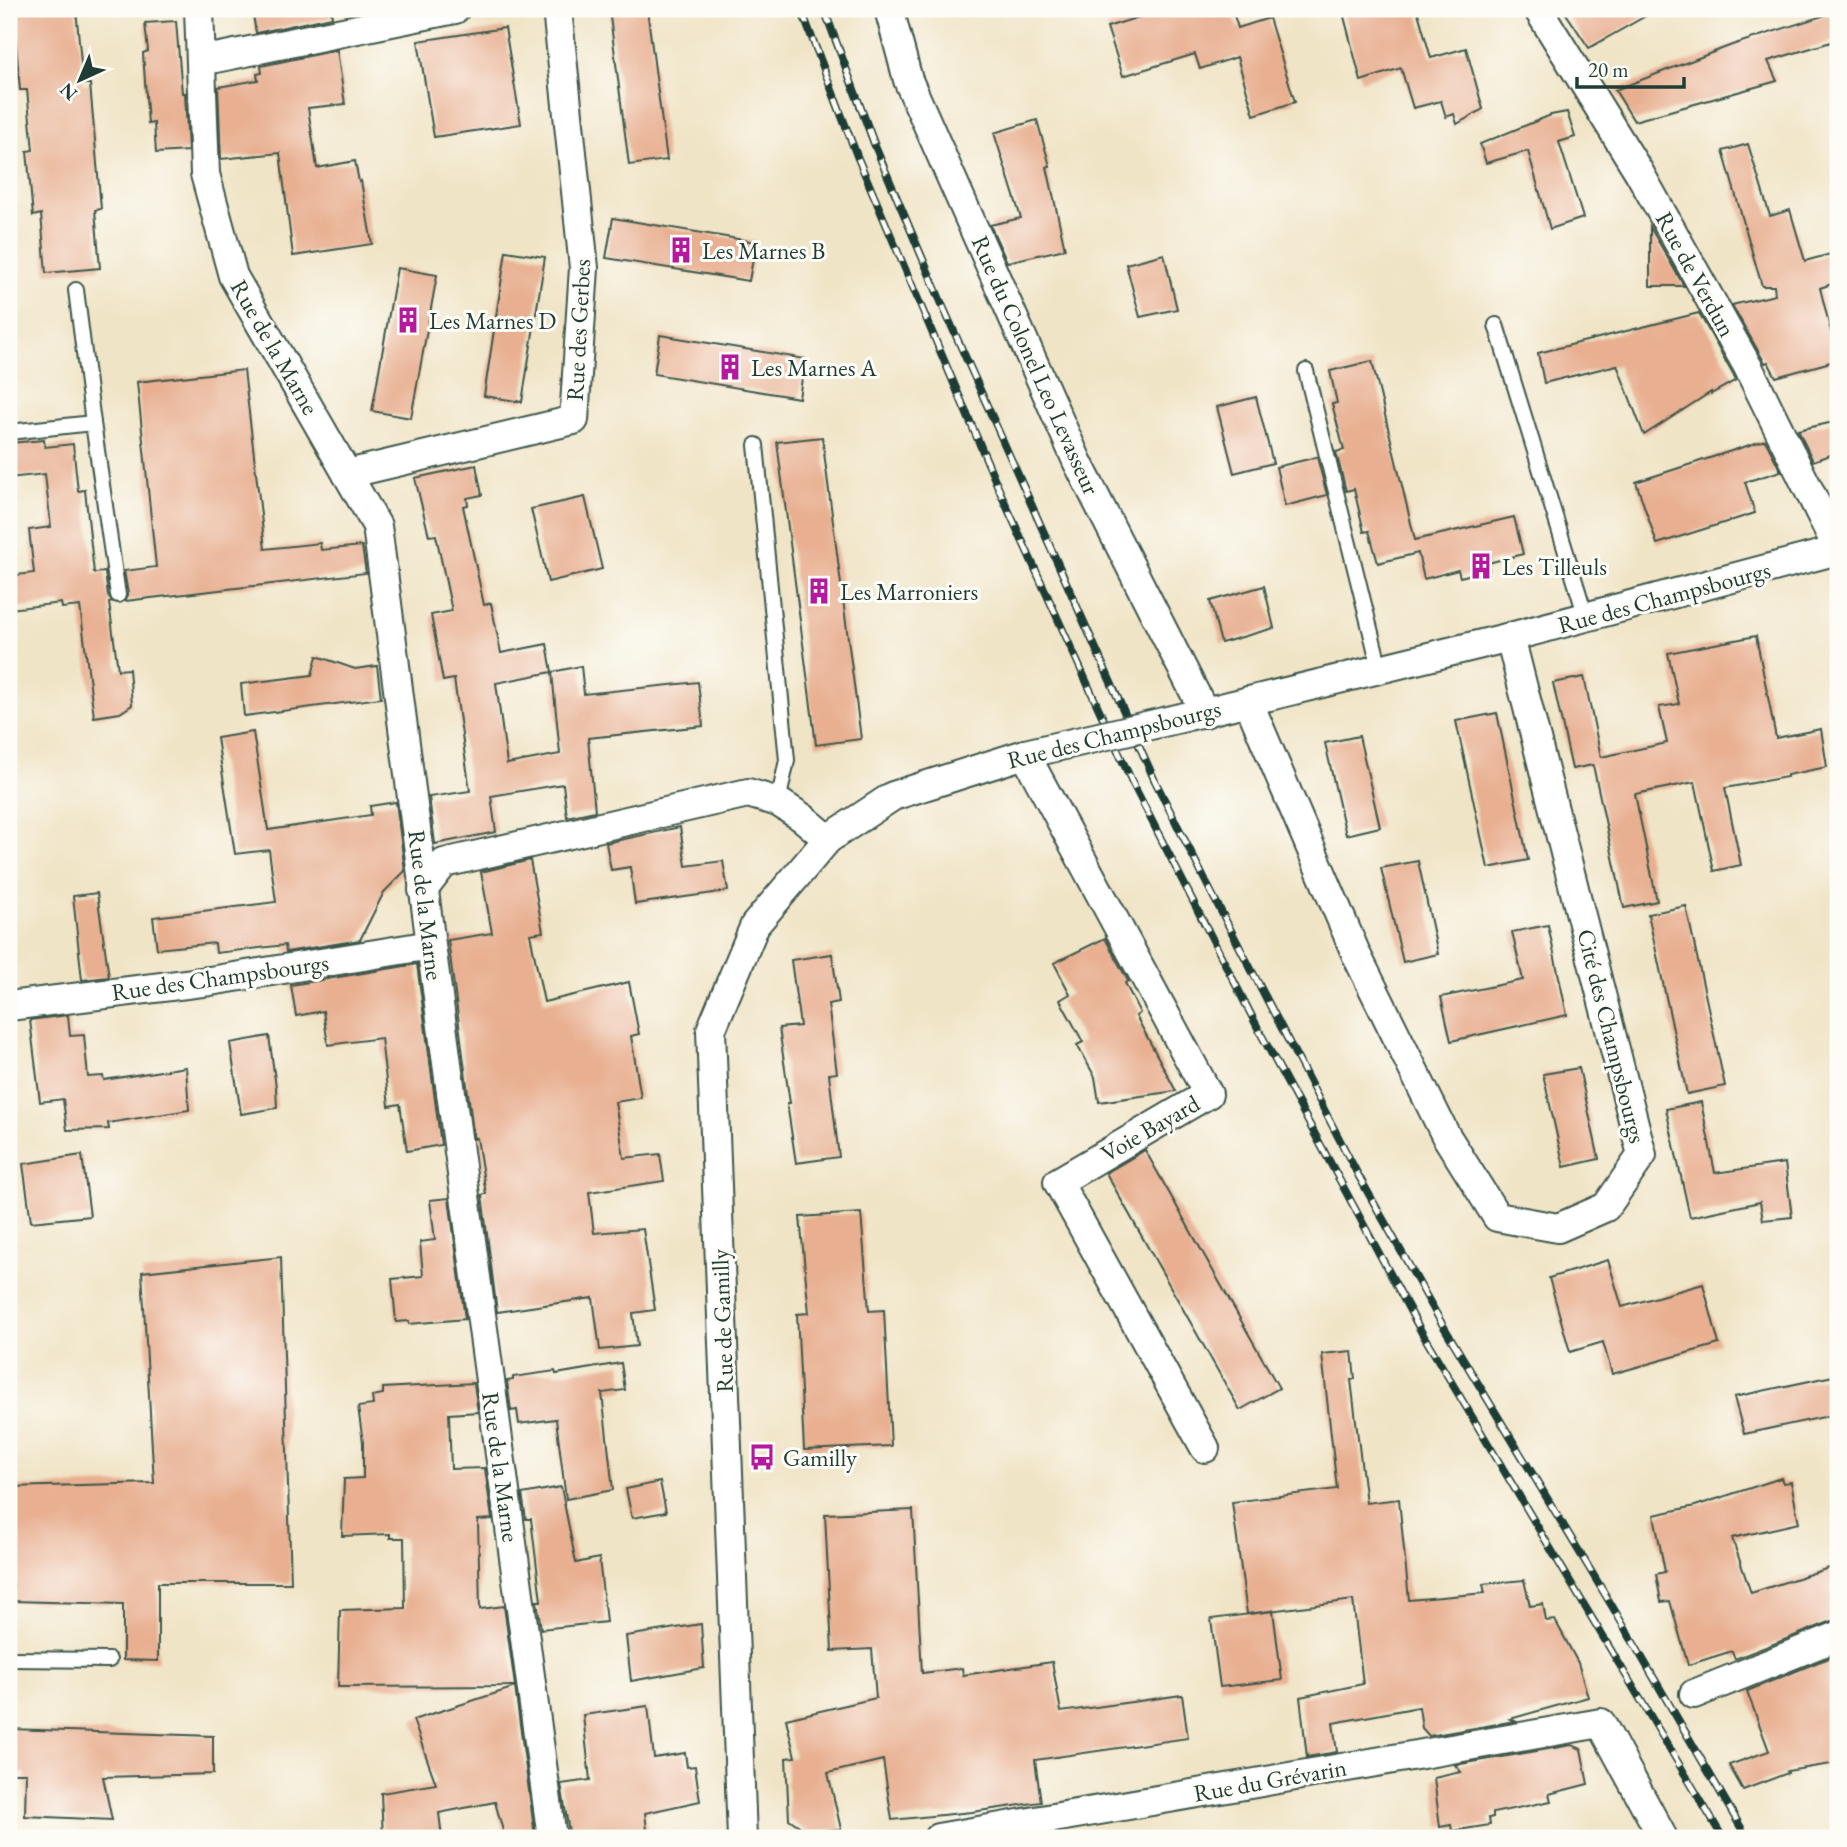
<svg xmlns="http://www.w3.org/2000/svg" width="1847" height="1847" font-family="'EB Garamond',serif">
	<rect width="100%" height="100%" fill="#fdfcf7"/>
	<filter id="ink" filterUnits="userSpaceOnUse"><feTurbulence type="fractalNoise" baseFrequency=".0143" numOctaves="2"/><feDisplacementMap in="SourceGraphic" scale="14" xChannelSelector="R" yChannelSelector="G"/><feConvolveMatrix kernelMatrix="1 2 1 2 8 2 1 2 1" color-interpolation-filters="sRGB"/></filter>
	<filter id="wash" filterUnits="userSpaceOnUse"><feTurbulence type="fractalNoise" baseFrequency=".00686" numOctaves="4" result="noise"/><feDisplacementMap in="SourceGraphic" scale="28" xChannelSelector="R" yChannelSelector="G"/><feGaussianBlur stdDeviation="1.57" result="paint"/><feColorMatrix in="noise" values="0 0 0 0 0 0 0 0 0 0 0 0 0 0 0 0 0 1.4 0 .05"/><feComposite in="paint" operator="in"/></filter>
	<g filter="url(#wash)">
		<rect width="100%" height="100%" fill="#f0e4c6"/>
		<g id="blocks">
			<g fill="#e8af90">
				<path d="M13 9H76L83 84H90L101 209 95 210 100 268 46 273 41 214 33 216 27 151 33 150 27 90H20Z"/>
				<path d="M252 9H331L332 17 256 33Z"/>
				<path d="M609 9H647L667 160 629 165Z"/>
				<path d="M1165 9H1232L1238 28 1269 18 1295 102 1254 115 1237 57 1200 69 1195 54 1123 76 1107 27Z"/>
				<path d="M1342 9H1417L1431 58 1466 48 1483 109 1457 124 1454 114 1446 117 1441 101 1413 108 1401 68 1361 81Z"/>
				<path d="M1563 9H1658L1589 48Z"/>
				<path d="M1838 11V40L1768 61 1777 81 1634 121 1615 90 1732 45Z"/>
				<path d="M176 21 182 93H185L188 151 156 153 154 123 148 124 143 53 148 51 145 23Z"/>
				<path d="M505 28 521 124 434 137 418 41Z"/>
				<path d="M337 50 345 104 308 108 317 168 355 161 359 182 361 181 372 244 293 256 280 153 221 159 218 87 258 80 257 74 262 73 261 66Z"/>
				<path d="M1567 112 1575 137 1559 142 1583 218 1550 229 1528 151 1486 163 1480 144 1551 115Z"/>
				<path d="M1037 120 1050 166 1047 167 1065 249 1007 262 990 225 1021 218 994 133Z"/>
				<path d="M1748 144 1770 216 1790 210 1805 261 1838 252V282L1820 288 1838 360 1776 377 1768 362 1765 363 1732 305 1775 295 1774 286H1762L1723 151Z"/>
				<path d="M613 218 756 242 749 281 606 258Z"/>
				<path d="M1650 227 1684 286H1650Z"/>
				<path d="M506 251 545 257 522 402 484 396Z"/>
				<path d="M1164 254 1177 309 1140 317 1126 264Z"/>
				<path d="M397 268 437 275 411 418 372 411Z"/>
				<path d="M1699 313 1736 380 1711 394V392L1644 435 1617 365 1544 383 1538 353Z"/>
				<path d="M660 335 805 359 799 398 654 374Z"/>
				<path d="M1372 361 1415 540 1514 517 1523 554 1488 563 1489 570 1460 577 1458 570 1424 579 1418 553 1378 563 1369 531 1364 532 1354 489 1346 491 1336 452 1344 450 1332 404 1337 403 1330 371Z"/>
				<path d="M244 370 265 549 320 543 321 550 362 546 366 573 125 601 128 594 124 571 156 567 137 382Z"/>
				<path d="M1256 397 1273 463 1234 473 1217 407Z"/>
				<path d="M1838 421V452L1813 461 1798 430Z"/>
				<path d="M822 437 861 739 816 745 777 442Z"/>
				<path d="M44 440 45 447 73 444 78 491 85 490 94 573 105 572 108 596 112 602 109 603 118 670 129 669 132 705 120 713 94 717 80 606 62 608 61 603 10 609 9 576 34 573 29 530 51 527 45 474 9 478V443Z"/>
				<path d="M1765 440 1781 471 1745 482 1755 513 1657 544 1636 482Z"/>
				<path d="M1317 457 1327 495 1285 506 1276 467Z"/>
				<path d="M476 465 482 495 467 498 468 505 463 506 484 605 491 603 501 653 547 644 552 672 496 683 507 764 560 754 552 672 581 666 584 694 698 682 703 726 588 738 595 811 567 817 563 784 491 796 496 832 435 844 429 797 470 791 454 679 443 681 431 615 452 611 436 535 429 536 415 478Z"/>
				<path d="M585 497 602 569 548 582 531 509Z"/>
				<path d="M1264 586 1274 628 1221 643 1210 601Z"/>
				<path d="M1756 636 1776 738 1821 729 1827 767 1787 775V777L1725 788 1741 865 1714 871 1695 782 1635 794 1657 901 1624 908 1593 765 1572 769 1553 683 1584 677 1601 757 1667 743 1659 707 1679 704 1668 653Z"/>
				<path d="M317 656 355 669 377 666 381 698 244 716 241 684 312 675Z"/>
				<path d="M1497 713 1528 860 1488 868 1456 721Z"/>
				<path d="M253 732 268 830 371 815 370 806 396 802 405 871 384 892 360 940 286 952 285 945 216 953 215 943 157 949 153 917 276 902 269 850 235 854 217 738Z"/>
				<path d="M1359 736 1380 827 1346 835 1325 743Z"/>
				<path d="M680 827 686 866 723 861 728 891 635 904 630 867 611 870 606 843Z"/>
				<path d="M530 860 543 932 530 934 544 1002 629 982 639 1034 631 1036 641 1098 615 1102 624 1158 660 1154 664 1181 589 1192 594 1233 643 1229 655 1310 633 1313 637 1346 600 1350 593 1298 497 1312 482 1195 486 1194 477 1138 474 1139 448 940 492 933 481 872Z"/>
				<path d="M1418 861 1438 954 1403 962 1381 868Z"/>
				<path d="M97 893 109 977 82 980 73 896Z"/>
				<path d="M1686 906 1725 1086 1687 1094 1648 914Z"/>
				<path d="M1548 925 1567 1015 1451 1041 1441 997 1523 980 1512 932Z"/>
				<path d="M1105 938 1128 981 1125 983 1140 1013 1136 1016 1176 1091 1099 1102 1095 1077 1077 1045 1083 1042 1060 1000 1070 994 1054 963Z"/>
				<path d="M832 954 839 1002 828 1004 837 1073 829 1074 839 1157 796 1163 787 1103H790L779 1028 800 1026 791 960Z"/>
				<path d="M417 964 441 1145 407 1151 400 1104 389 1106 381 1038 328 1045 323 1011 296 1016 291 985Z"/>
				<path d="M68 1015 70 1036 84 1035 88 1077 103 1076 104 1080 186 1067 189 1110 108 1123 109 1129 67 1130 63 1099 40 1102 30 1020Z"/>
				<path d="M269 1036 276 1087 277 1108 241 1114 230 1043Z"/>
				<path d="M1579 1068 1599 1159 1564 1167 1543 1074Z"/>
				<path d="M1701 1102 1715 1173 1785 1163 1792 1217 1763 1220 1760 1202 1690 1217 1666 1109Z"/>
				<path d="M1145 1150 1279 1388 1240 1410 1106 1173Z"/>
				<path d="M82 1155 90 1216 31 1222 23 1164Z"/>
				<path d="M449 1198 465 1319 409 1324V1321L396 1322 392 1279 423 1276 420 1242 435 1240 430 1200Z"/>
				<path d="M861 1213 869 1311 884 1310 891 1446 804 1450 797 1314 809 1313 800 1217Z"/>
				<path d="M281 1257 291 1583H158V1661L123 1660V1604L12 1601 13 1583H9V1487L154 1483 142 1272Z"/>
				<path d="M1608 1260 1622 1307 1703 1284 1719 1344 1612 1374 1603 1342 1570 1352 1549 1278Z"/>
				<path d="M1352 1351 1355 1379 1351 1380 1366 1503 1399 1499 1409 1600 1485 1593 1483 1584 1524 1580 1530 1606 1543 1604 1546 1621 1555 1620 1578 1663 1588 1697 1510 1719 1515 1721 1429 1736 1422 1728 1419 1707 1333 1723 1337 1752 1307 1757 1300 1697 1363 1684 1353 1600 1247 1614 1232 1502 1337 1489 1322 1354Z"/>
				<path d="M621 1363 625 1390 602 1393 613 1490 566 1499 556 1419 519 1424 517 1410 511 1411 507 1381 513 1380V1377L555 1371 556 1374Z"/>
				<path d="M1838 1375V1414L1744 1434 1734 1397Z"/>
				<path d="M474 1383 478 1412 449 1414 451 1469 485 1468 492 1519 478 1520 480 1609 504 1606 515 1686 338 1687 340 1610 405 1608 404 1538H390V1534L342 1536 344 1479 363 1478V1442L358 1407 373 1405 372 1396 383 1394V1388Z"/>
				<path d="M1781 1478 1783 1483 1791 1482 1799 1523 1732 1538 1751 1593 1832 1567 1838 1594V1620L1832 1621 1735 1659 1732 1651 1688 1665 1670 1601 1661 1602 1656 1574 1665 1572 1654 1515 1695 1506Z"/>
				<path d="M660 1482 666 1512 632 1518 626 1489Z"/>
				<path d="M561 1487 576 1563 599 1558 606 1622 541 1629 537 1601H541L531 1519H526L522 1494Z"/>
				<path d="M913 1510 922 1673 962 1668 963 1675 1052 1662 1061 1712 1182 1695 1188 1738 1035 1760 1041 1802 972 1812 892 1820 883 1760 828 1773 841 1829 808 1832 789 1819 786 1758 795 1757 786 1719 876 1698 872 1649 832 1651 825 1514Z"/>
				<path d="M1273 1611 1282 1680 1220 1687 1211 1619Z"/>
				<path d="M701 1624 704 1668 631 1681 626 1636Z"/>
				<path d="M1838 1654V1763L1787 1771 1788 1773 1743 1790 1729 1765 1769 1751 1747 1691Z"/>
				<path d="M515 1687 535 1836 505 1838 495 1802 439 1813 442 1838H383L381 1793 436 1784 413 1720Z"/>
				<path d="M648 1706 654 1758 685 1753 687 1767 695 1766 700 1801 645 1813 648 1838H570L561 1784 590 1780 583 1715Z"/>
				<path d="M9 1729 213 1736V1774L103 1777 112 1820 25 1816 26 1773H9Z"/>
				<path d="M1572 1745 1581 1749 1588 1784 1549 1794 1551 1801 1493 1813V1817L1489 1818 1490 1825 1452 1831 1451 1825 1440 1827 1434 1778 1461 1772 1455 1765Z"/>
			</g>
		</g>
	</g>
	<g filter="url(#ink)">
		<use href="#blocks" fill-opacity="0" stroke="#3e564a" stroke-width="2"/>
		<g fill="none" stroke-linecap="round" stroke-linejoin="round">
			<g stroke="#3e564a" stroke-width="18">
				<g id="service">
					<path d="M76 290 93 423 118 595"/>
					<path d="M1496 325 1586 617"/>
					<path d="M1306 371 1380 669"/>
					<path d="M9 432 93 423"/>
					<path d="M756 445 787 760 778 802"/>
					<path d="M9 1659 109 1660"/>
				</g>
			</g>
			<g stroke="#3e564a" stroke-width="32">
				<g id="minor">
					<path d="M199 9 205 174 233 276 377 526 431 945 552 1838"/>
					<path d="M889 9 908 80 1077 461 1205 713"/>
					<path d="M1538 9 1639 172 1748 367 1838 549"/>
					<path d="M201 61 455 9"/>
					<path d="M347 474 574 420 584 268 557 9"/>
					<path d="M1248 701 1357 956 1445 1134 1497 1217 1558 1228 1606 1207 1642 1155 1510 637"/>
					<path d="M1188 716 1510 637 1838 550"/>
					<path d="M1025 754 1208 1094 1058 1182 1205 1448"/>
					<path d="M423 890 444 863 748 793 778 802 803 818 828 839"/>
					<path d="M9 1006 210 981 431 945"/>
					<path d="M1694 1694 1838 1636"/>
					<path d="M742 1838 711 1030 755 925 828 839 893 796 1025 754 1064 745"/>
					<path d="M938 1838 1601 1723 1663 1838"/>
				</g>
			</g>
			<use href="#service" stroke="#fff" stroke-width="14"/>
			<use href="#minor" stroke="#fff" stroke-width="28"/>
			<g stroke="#1f3d34" stroke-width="8">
				<g id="rail">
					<path d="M801 9 857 156 1001 494 1133 784 1262 1036 1422 1333 1723 1838"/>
					<path d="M824 9 875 146 944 309 1155 781 1211 892 1357 1173 1441 1322 1612 1606 1747 1838"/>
				</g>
			</g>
			<use href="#rail" stroke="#fdfcf7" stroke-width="5" stroke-dasharray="16" stroke-linecap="butt"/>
			<g stroke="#3e564a" stroke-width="32" stroke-linecap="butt">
				<path id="minor-bridge" d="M1064 745 1185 717"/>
			</g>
			<use href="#minor-bridge" stroke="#fff" stroke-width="28"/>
		</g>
	</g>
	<defs>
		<g id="building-bare" transform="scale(2.1)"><path d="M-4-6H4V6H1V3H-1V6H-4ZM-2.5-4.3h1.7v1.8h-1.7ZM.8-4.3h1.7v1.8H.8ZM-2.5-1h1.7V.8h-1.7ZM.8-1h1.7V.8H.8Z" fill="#b5179e" stroke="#fdfcf7" stroke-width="2.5" paint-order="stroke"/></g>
		<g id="bus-bare" transform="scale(2.1)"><path d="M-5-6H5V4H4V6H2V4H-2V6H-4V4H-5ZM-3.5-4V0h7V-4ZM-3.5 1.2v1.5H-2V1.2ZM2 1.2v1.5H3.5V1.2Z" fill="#b5179e" stroke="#fdfcf7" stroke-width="2.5" paint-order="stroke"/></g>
	</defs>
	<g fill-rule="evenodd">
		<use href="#building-bare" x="681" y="250"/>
		<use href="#building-bare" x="408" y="320"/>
		<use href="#building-bare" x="730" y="367"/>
		<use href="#building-bare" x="1481" y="566"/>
		<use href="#building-bare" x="819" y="591"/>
		<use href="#bus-bare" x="762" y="1457"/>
	</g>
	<g text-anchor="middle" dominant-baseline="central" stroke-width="6" stroke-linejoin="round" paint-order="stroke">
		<g font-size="24" fill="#1f3d34" stroke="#fdfcf7" text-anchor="start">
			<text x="702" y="250">Les Marnes B</text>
			<text x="429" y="320">Les Marnes D</text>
			<text x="751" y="367">Les Marnes A</text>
			<text x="1502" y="566">Les Tilleuls</text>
			<text x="840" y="591">Les Marroniers</text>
			<text x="783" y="1457">Gamilly</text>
		</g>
		<g font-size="24" fill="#1f3d34" stroke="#fdfcf7">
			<text transform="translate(1696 274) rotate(61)">Rue de Verdun</text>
			<text transform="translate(578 330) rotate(-87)">Rue des Gerbes</text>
			<text transform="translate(275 347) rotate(60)">Rue de la Marne</text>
			<text transform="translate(1036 365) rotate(66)">Rue du Colonel Leo Levasseur</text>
			<text transform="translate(1664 597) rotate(-15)">Rue des Champsbourgs</text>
			<text transform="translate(1114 734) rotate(-14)">Rue des Champsbourgs</text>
			<text transform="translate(426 905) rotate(83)">Rue de la Marne</text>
			<text transform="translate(220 977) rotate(-8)">Rue des Champsbourgs</text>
			<text transform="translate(1612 1036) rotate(76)">Cité des Champsbourgs</text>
			<text transform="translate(1150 1128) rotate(-30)">Voie Bayard</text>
			<text transform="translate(722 1321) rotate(-92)">Rue de Gamilly</text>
			<text transform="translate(501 1467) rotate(82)">Rue de la Marne</text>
			<text transform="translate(1270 1780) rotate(-10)">Rue du Grévarin</text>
		</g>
	</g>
	<rect width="1847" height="1847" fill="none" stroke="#fdfcf7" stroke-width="35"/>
	<g transform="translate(80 80) rotate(224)" stroke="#fdfcf7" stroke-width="5" paint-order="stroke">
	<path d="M0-5L12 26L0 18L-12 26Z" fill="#1f3d34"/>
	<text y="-10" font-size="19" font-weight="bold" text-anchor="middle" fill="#1f3d34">N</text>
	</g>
	<path d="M1577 77v10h107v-10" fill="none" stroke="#1f3d34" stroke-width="3.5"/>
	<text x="1588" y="77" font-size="21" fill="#1f3d34" stroke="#fdfcf7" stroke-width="5" paint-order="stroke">20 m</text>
</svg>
